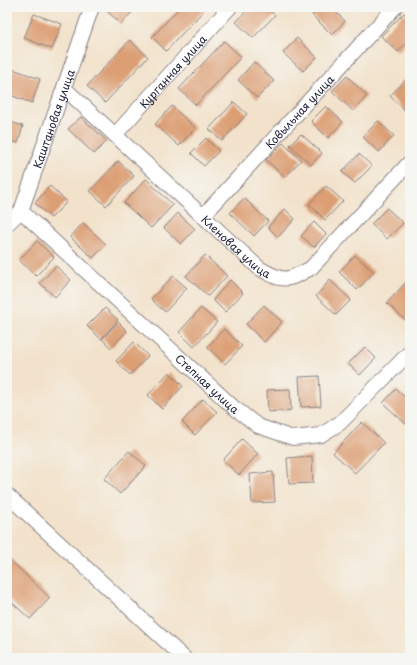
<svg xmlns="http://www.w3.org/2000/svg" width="417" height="665" font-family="'Playpen Sans',sans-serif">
	<rect width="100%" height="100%" fill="#f6f6f2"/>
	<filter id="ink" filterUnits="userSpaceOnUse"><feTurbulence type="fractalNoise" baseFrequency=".025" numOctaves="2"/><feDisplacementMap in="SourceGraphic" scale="8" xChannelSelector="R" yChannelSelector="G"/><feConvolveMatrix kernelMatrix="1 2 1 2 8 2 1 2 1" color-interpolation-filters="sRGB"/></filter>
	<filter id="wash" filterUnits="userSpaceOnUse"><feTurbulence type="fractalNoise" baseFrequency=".012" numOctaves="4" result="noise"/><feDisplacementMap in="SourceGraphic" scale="16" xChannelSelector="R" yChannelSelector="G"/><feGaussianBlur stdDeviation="0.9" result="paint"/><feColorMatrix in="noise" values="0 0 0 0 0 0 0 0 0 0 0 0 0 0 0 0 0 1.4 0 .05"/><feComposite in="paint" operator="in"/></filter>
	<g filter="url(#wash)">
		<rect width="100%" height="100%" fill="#f2e2cb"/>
		<g id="blocks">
			<g fill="#dc9e73">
				<path d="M109 7H137L121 24 106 10Z"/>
				<path d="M180 7H207L166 51 152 37Z"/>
				<path d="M250 7H266L275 15 253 38 236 22Z"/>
				<path d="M320 7H331L345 21 332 35 312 15Z"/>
				<path d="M404 13 410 19V39L398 52 381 36Z"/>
				<path d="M34 14 62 24 52 49 24 38Z"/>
				<path d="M297 38 317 57 303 71 283 53Z"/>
				<path d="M130 40 148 57 105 103 87 86Z"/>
				<path d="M224 41 241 57 196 105 179 89Z"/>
				<path d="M254 62 274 81 257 98 238 80Z"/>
				<path d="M13 69 40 79 32 103 7 94V86Z"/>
				<path d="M347 76 367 96 353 111 332 91Z"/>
				<path d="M407 78 410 81 409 114 390 96Z"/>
				<path d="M234 102 247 114 222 141 209 129Z"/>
				<path d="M172 106 195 128 179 146 155 124Z"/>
				<path d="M326 106 343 122 328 138 311 121Z"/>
				<path d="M81 117 107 141 94 154 68 129Z"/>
				<path d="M7 121 23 126 18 143 7 140Z"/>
				<path d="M378 121 394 136 379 152 363 137Z"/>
				<path d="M301 134 322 153 311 165 290 145Z"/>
				<path d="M206 138 219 151 204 166 191 153Z"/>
				<path d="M283 143 301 160 285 177 266 160Z"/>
				<path d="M359 154 372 166 355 183 342 172Z"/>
				<path d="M118 161 134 176 106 206 90 191Z"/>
				<path d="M146 179 173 205 151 228 124 203Z"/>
				<path d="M50 186 67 202 51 218 35 203Z"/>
				<path d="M326 186 343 201 325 220 309 204Z"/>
				<path d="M244 198 268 221 254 236 230 213Z"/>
				<path d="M387 208 403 223 387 239 371 224Z"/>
				<path d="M285 209 295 219 278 237 268 227Z"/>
				<path d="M178 213 195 229 181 244 164 228Z"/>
				<path d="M314 222 326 234 314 247 301 236Z"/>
				<path d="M83 223 106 244 93 258 70 237Z"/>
				<path d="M37 241 54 257 36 276 19 260Z"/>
				<path d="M205 255 227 276 208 296 186 276Z"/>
				<path d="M355 255 374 272 357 290 339 272Z"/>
				<path d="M56 266 71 280 55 297 40 283Z"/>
				<path d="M173 276 187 288 165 312 151 299Z"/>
				<path d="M410 278V316L405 320 387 303Z"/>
				<path d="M230 280 243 293 225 312 213 300Z"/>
				<path d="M330 280 351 300 336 315 316 296Z"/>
				<path d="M264 305 282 322 264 342 246 324Z"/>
				<path d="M105 308 118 320 101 339 87 326Z"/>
				<path d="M201 308 217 322 194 347 179 332Z"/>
				<path d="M118 322 127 331 111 348 102 339Z"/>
				<path d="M224 329 242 346 225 364 207 347Z"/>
				<path d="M134 342 148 356 130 375 116 361Z"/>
				<path d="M365 347 376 358 360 375 348 364Z"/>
				<path d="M169 372 183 386 162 409 148 395Z"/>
				<path d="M319 376 321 406 301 407 299 377Z"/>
				<path d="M290 389 291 410 268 412 267 390Z"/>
				<path d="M396 389 410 402V420L406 424 383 403Z"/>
				<path d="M203 399 217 412 195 435 182 422Z"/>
				<path d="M362 422 384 443 355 473 333 453Z"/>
				<path d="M242 439 258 454 239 475 223 460Z"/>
				<path d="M129 451 146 466 120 494 104 479Z"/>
				<path d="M312 456 313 483 289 484 287 458Z"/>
				<path d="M273 472 275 502 252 503 250 474Z"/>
				<path d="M7 557 50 598 30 619 7 598Z"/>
			</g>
		</g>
	</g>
	<g filter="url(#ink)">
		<use href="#blocks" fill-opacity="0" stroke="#8a8283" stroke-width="1"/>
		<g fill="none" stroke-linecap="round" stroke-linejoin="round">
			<g stroke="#8a8283" stroke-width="16">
				<g id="street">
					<path id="s1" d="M64 88 259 268C283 282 286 282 311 268L410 162"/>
					<path id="s2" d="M115 135 230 7"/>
					<path id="s3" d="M21 211 232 406 258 426 293 438 321 435 340 423 410 352"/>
					<path id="s4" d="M203 216 395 7"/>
					<path id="s5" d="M7 224 21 211 92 7"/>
					<path d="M7 495 184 658"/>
				</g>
			</g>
			<use href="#street" stroke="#fff" stroke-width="14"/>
		</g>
	</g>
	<g text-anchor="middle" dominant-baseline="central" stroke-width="3.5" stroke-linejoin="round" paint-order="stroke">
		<g font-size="11" fill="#22223b" stroke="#f6f6f2">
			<text stroke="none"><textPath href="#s2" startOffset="86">Курганная улица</textPath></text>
			<text stroke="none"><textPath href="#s4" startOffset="142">Ковыльная улица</textPath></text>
			<text stroke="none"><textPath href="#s5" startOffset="117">Каштановая улица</textPath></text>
			<text stroke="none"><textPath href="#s1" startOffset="234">Кленовая улица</textPath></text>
			<text stroke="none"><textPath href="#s3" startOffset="254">Степная улица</textPath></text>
		</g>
	</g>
	<rect width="417" height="665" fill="none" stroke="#f6f6f2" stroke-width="24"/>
</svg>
